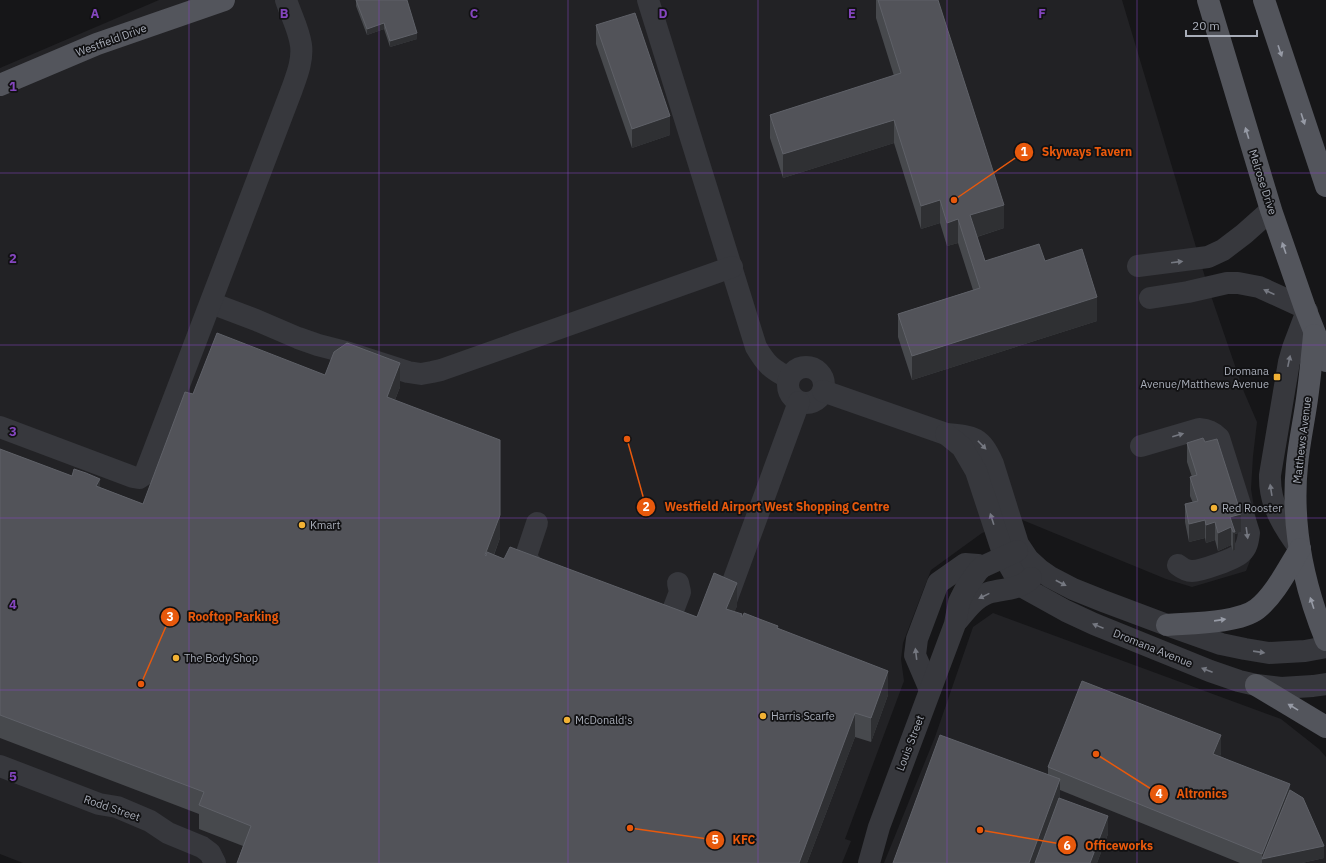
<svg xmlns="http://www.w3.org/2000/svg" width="1326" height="863" font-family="'IBM Plex Sans',sans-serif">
	<rect width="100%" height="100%" fill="#161618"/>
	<g fill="#222225">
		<path d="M159 0H1122L1208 287 1244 392 1257 422 1253 456 1251 489 1257 525 1255 548 1246 571 1192 587 1166 579 1020 519 982 533 931 570 903 643 901 659 904 681 845 839 851 841 842 863H23L0 854V68Z"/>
		<path d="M993 613 1281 719 1319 749 1326 757V863H884L935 737 973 627Z"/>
	</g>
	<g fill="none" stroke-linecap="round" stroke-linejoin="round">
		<g stroke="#37383d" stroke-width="22">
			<path d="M648 0 756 347C766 364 771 369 789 378"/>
			<path d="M1138 266 1208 257 1223 250 1244 234 1271 210"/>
			<path d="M1150 298 1188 292 1227 283H1238L1259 287 1305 308"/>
			<path d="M211 303 256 320 298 338 318 345 349 353 408 372 421 374 432 372 441 370 732 267"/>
			<circle cx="806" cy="385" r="18"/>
			<path d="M823 391 946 434C974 436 981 437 993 464L1018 544 1028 559 1040 570 1050 577 1073 589 1103 601 1167 625 1221 644 1245 649 1269 653 1305 651 1326 647"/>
			<path d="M0 427 133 477 139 478 145 474 292 89C297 75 303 60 301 45 299 30 291 15 286 0"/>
			<path d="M946 434 962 447 976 471 1004 556 1021 586 1066 611 1094 624 1210 671 1239 681 1256 685 1281 688 1313 686 1326 684"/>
			<path d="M1141 446 1199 429C1208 430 1213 432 1219 438L1249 533C1248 541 1247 548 1241 553 1235 559 1201 571 1192 571 1187 571 1183 569 1178 565"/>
			<path d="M537 523 526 556C529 565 536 569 545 572"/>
			<path d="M1300 549C1283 526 1269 504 1270 475L1289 362 1293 348 1307 311"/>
			<path d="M723 609 799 402"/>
			<path d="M958 620C966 610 975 598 988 593 1004 588 1018 591 1031 578"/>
			<path d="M658 625 669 619 672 613 680 592 678 583"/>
			<path d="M930 690 915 655 917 639 938 583 965 564 978 565 982 567"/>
			<path d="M0 766 99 804 117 807 150 821 168 833 202 847 210 853 215 863"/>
			<path d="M869 863 879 827 955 624 959 602 966 588 978 571 982 567 1017 551"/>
		</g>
		<g stroke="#53555c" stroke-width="22">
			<path d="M1208 0 1271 210 1305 308 1326 361"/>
			<path d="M1264 0 1326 186"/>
			<path d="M0 85 97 44 224 0"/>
			<path d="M1314 335C1312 356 1310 378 1307 399 1304 421 1299 443 1297 465 1291 525 1303 584 1326 640"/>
			<path d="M1167 625C1191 623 1239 623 1257 609 1275 595 1288 568 1300 549"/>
			<path d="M1256 685 1326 727"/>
		</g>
	</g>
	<g fill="#47494d">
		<path d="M356 0 417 39 390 47 384 29 367 35 356 6Z"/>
		<path d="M876 0H938L1004 228 977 237 985 261H1045L1097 321 912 380 898 337V314L973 290 958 243 947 246 940 223 921 229 894 143 783 178 770 138V115L894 76 876 18Z"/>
		<path d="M596 25 670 135 632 148 596 44Z"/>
		<path d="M325 375 400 387 395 400 500 538 494 555 504 559 697 617 737 606 734 612 742 616 778 628 888 695 871 742 855 737 807 863H237L243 846 199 829V814L0 738V449L143 504 193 394Z"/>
		<path d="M1187 443 1241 532 1235 534V550L1233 551 1231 545 1218 551 1215 540 1206 543 1205 538 1189 542 1185 522V504L1193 503 1190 496V477H1192L1187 462Z"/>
		<path d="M1221 753 1220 756 1290 790 1324 858 1302 863H1240L1060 790V797L1057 804 1108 834 1097 863H893L1048 775V767Z"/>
	</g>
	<g fill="#2f3033">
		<path d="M384 23V29L367 35V29Z"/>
		<path d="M417 33V39L390 47V41Z"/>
		<path d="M670 116V135L632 148V129Z"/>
		<path d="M894 120V143L783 178V154Z"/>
		<path d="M940 200V223L921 229V206Z"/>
		<path d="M1004 205V228L970 239V215Z"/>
		<path d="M958 219V243L947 246V223Z"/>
		<path d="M1097 297V321L912 380V356Z"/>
		<path d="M400 363V387L387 420V397Z"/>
		<path d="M500 440V538L485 578V555Z"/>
		<path d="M100 479V502L96 486Z"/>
		<path d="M1241 514V532L1235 534V550L1233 551V532L1231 527V545L1218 551V533L1230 517Z"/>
		<path d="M1205 520V538L1189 542V524Z"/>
		<path d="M1215 522V540L1206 543V525Z"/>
		<path d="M737 583V606L726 632V609Z"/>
		<path d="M888 671V695L871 742V718Z"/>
		<path d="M855 713V737L807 863H799Z"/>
		<path d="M1221 735V753L1213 772V754Z"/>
		<path d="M1060 779V797L1036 863H1029Z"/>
		<path d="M1290 784V802L1324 846V858L1302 863H1262V854Z"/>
		<path d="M1108 816V834L1097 863H1090Z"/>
	</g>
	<g fill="#525359" stroke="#5f6168">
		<path d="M356 0H407L417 33 390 41 384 23 367 29Z"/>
		<path d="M878 0H938L1004 205 970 215 985 261 1039 244 1045 261 1082 249 1097 297 912 356 898 314 980 288 958 219 947 223 940 200 921 206 894 120 783 154 770 115 901 73Z"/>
		<path d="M635 13 670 116 632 129 596 25Z"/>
		<path d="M217 333 325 375 334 352 347 343 400 363 387 397 500 440V515L485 555 486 556 487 552 504 559 510 547 697 617 714 573 737 583 726 609 742 614 741 616H743L744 613 762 620 778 626 777 628 888 671 871 718 855 713 799 863H237L251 826 199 805 204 792 0 715V449L72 476 74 469 86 473 100 479 96 486 143 504 185 392 193 394Z"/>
		<path d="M1203 438 1205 442 1217 439 1241 514 1230 517 1235 532H1233L1231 527 1218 533 1215 522 1206 525 1205 520 1189 524 1185 504 1198 501 1190 477 1197 475 1187 443Z"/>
		<path d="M1082 681 1221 735 1213 754 1290 784 1262 854 1048 767Z"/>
		<path d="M940 735 1060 779 1029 863H893Z"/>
		<path d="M1290 790 1303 798 1324 846 1262 859Z"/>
		<path d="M1059 798 1108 816 1090 863H1035Z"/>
	</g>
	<defs><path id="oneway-solid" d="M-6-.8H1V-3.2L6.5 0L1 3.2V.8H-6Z"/></defs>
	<g fill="#979ba6">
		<use href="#oneway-solid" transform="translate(1280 51) rotate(71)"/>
		<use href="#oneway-solid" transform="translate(1303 119) rotate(72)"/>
		<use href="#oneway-solid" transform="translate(1247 133) rotate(-107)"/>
		<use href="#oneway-solid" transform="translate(1284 248) rotate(-109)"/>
		<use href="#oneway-solid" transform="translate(1312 603) rotate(-108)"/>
		<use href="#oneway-solid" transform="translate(1220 620) rotate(-8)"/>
		<use href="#oneway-solid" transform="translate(1293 707) rotate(-149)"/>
	</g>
	<g fill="#757881">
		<use href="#oneway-solid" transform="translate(1177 262) rotate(-7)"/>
		<use href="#oneway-solid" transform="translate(1269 292) rotate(-156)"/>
		<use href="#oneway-solid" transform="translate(1289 361) rotate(-78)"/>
		<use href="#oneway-solid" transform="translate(1178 435) rotate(-16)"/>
		<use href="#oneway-solid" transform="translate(982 445) rotate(46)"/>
		<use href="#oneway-solid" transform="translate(1271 490) rotate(-99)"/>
		<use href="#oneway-solid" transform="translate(992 519) rotate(-108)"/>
		<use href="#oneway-solid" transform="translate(1247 533) rotate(82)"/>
		<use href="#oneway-solid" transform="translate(1061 583) rotate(28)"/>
		<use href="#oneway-solid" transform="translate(984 596) rotate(154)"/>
		<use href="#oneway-solid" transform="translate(1098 626) rotate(-158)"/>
		<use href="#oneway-solid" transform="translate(1259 652) rotate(8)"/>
		<use href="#oneway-solid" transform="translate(916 654) rotate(-97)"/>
		<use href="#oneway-solid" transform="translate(1207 670) rotate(-159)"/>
	</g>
	<path fill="none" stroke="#8446be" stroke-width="1" stroke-opacity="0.55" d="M189 0V863M379 0V863M568 0V863M758 0V863M947 0V863M1137 0V863M0 173H1326M0 345H1326M0 518H1326M0 690H1326"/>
	<g fill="#f2b134" stroke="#111113" stroke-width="1.5">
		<rect x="1273" y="373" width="8" height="8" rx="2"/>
		<circle cx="1214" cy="508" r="4"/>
		<circle cx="302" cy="525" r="4"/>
		<circle cx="176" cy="658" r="4"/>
		<circle cx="763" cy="716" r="4"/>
		<circle cx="567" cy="720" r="4"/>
	</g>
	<g text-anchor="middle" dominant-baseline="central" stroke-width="3.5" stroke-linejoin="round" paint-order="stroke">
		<g font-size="11" fill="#a8adb8" stroke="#111113">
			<text transform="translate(111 40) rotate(-20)">Westfield Drive</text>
			<text transform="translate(1263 182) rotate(72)">Melrose Drive</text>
			<text transform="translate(1302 440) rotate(-83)">Matthews Avenue</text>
			<text transform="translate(1153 648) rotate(22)">Dromana Avenue</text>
			<text transform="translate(910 743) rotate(-69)">Louis Street</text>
			<text transform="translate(112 808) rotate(19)">Rodd Street</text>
		</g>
		<g font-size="11" fill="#a8adb8" stroke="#111113" text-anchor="start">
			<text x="1269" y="371" text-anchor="end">Dromana<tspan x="1269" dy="13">Avenue/Matthews Avenue</tspan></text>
			<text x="1222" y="508">Red Rooster</text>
			<text x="310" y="525">Kmart</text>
			<text x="184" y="658">The Body Shop</text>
			<text x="771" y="716">Harris Scarfe</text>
			<text x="575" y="720">McDonald's</text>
		</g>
	</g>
	<g font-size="13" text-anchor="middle" font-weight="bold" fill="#8446be" stroke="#111113" stroke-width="3.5" stroke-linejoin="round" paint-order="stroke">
		<text x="95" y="18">A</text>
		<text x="284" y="18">B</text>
		<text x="474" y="18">C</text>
		<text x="663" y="18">D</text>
		<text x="852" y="18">E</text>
		<text x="1042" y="18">F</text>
		<text x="13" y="91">1</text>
		<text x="13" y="263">2</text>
		<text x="13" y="436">3</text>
		<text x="13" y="609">4</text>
		<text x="13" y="781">5</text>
	</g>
	<path fill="none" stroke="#e8590c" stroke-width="1.5" d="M954 200L1024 152M627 439L646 507M141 684L170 617M1096 754L1159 794M630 828L715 840M980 830L1067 845"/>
	<g fill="#e8590c" stroke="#111113" stroke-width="1.5">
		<circle cx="954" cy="200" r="4"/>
		<circle cx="627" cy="439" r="4"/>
		<circle cx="141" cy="684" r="4"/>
		<circle cx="1096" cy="754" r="4"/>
		<circle cx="630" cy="828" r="4"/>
		<circle cx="980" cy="830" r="4"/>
		<circle cx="1024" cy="152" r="10"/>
		<circle cx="646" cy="507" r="10"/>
		<circle cx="170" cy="617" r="10"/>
		<circle cx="1159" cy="794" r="10"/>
		<circle cx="715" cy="840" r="10"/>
		<circle cx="1067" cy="845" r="10"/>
	</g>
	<g font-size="12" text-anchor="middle" font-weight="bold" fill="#fff">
		<text x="1024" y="156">1</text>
		<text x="646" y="511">2</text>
		<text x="170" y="621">3</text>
		<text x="1159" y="798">4</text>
		<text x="715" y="844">5</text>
		<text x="1067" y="850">6</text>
	</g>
	<g font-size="12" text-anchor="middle" font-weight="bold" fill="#e8590c" stroke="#111113" stroke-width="3.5" stroke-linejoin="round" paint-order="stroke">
		<text x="1087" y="156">Skyways Tavern</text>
		<text x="777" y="511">Westfield Airport West Shopping Centre</text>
		<text x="233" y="621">Rooftop Parking</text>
		<text x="1202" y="798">Altronics</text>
		<text x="744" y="844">KFC</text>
		<text x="1119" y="850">Officeworks</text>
	</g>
	<path d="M1186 30v6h71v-6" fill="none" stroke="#a8adb8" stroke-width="2"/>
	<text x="1192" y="30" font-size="12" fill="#a8adb8" stroke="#111113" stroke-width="3" paint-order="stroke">20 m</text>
</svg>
